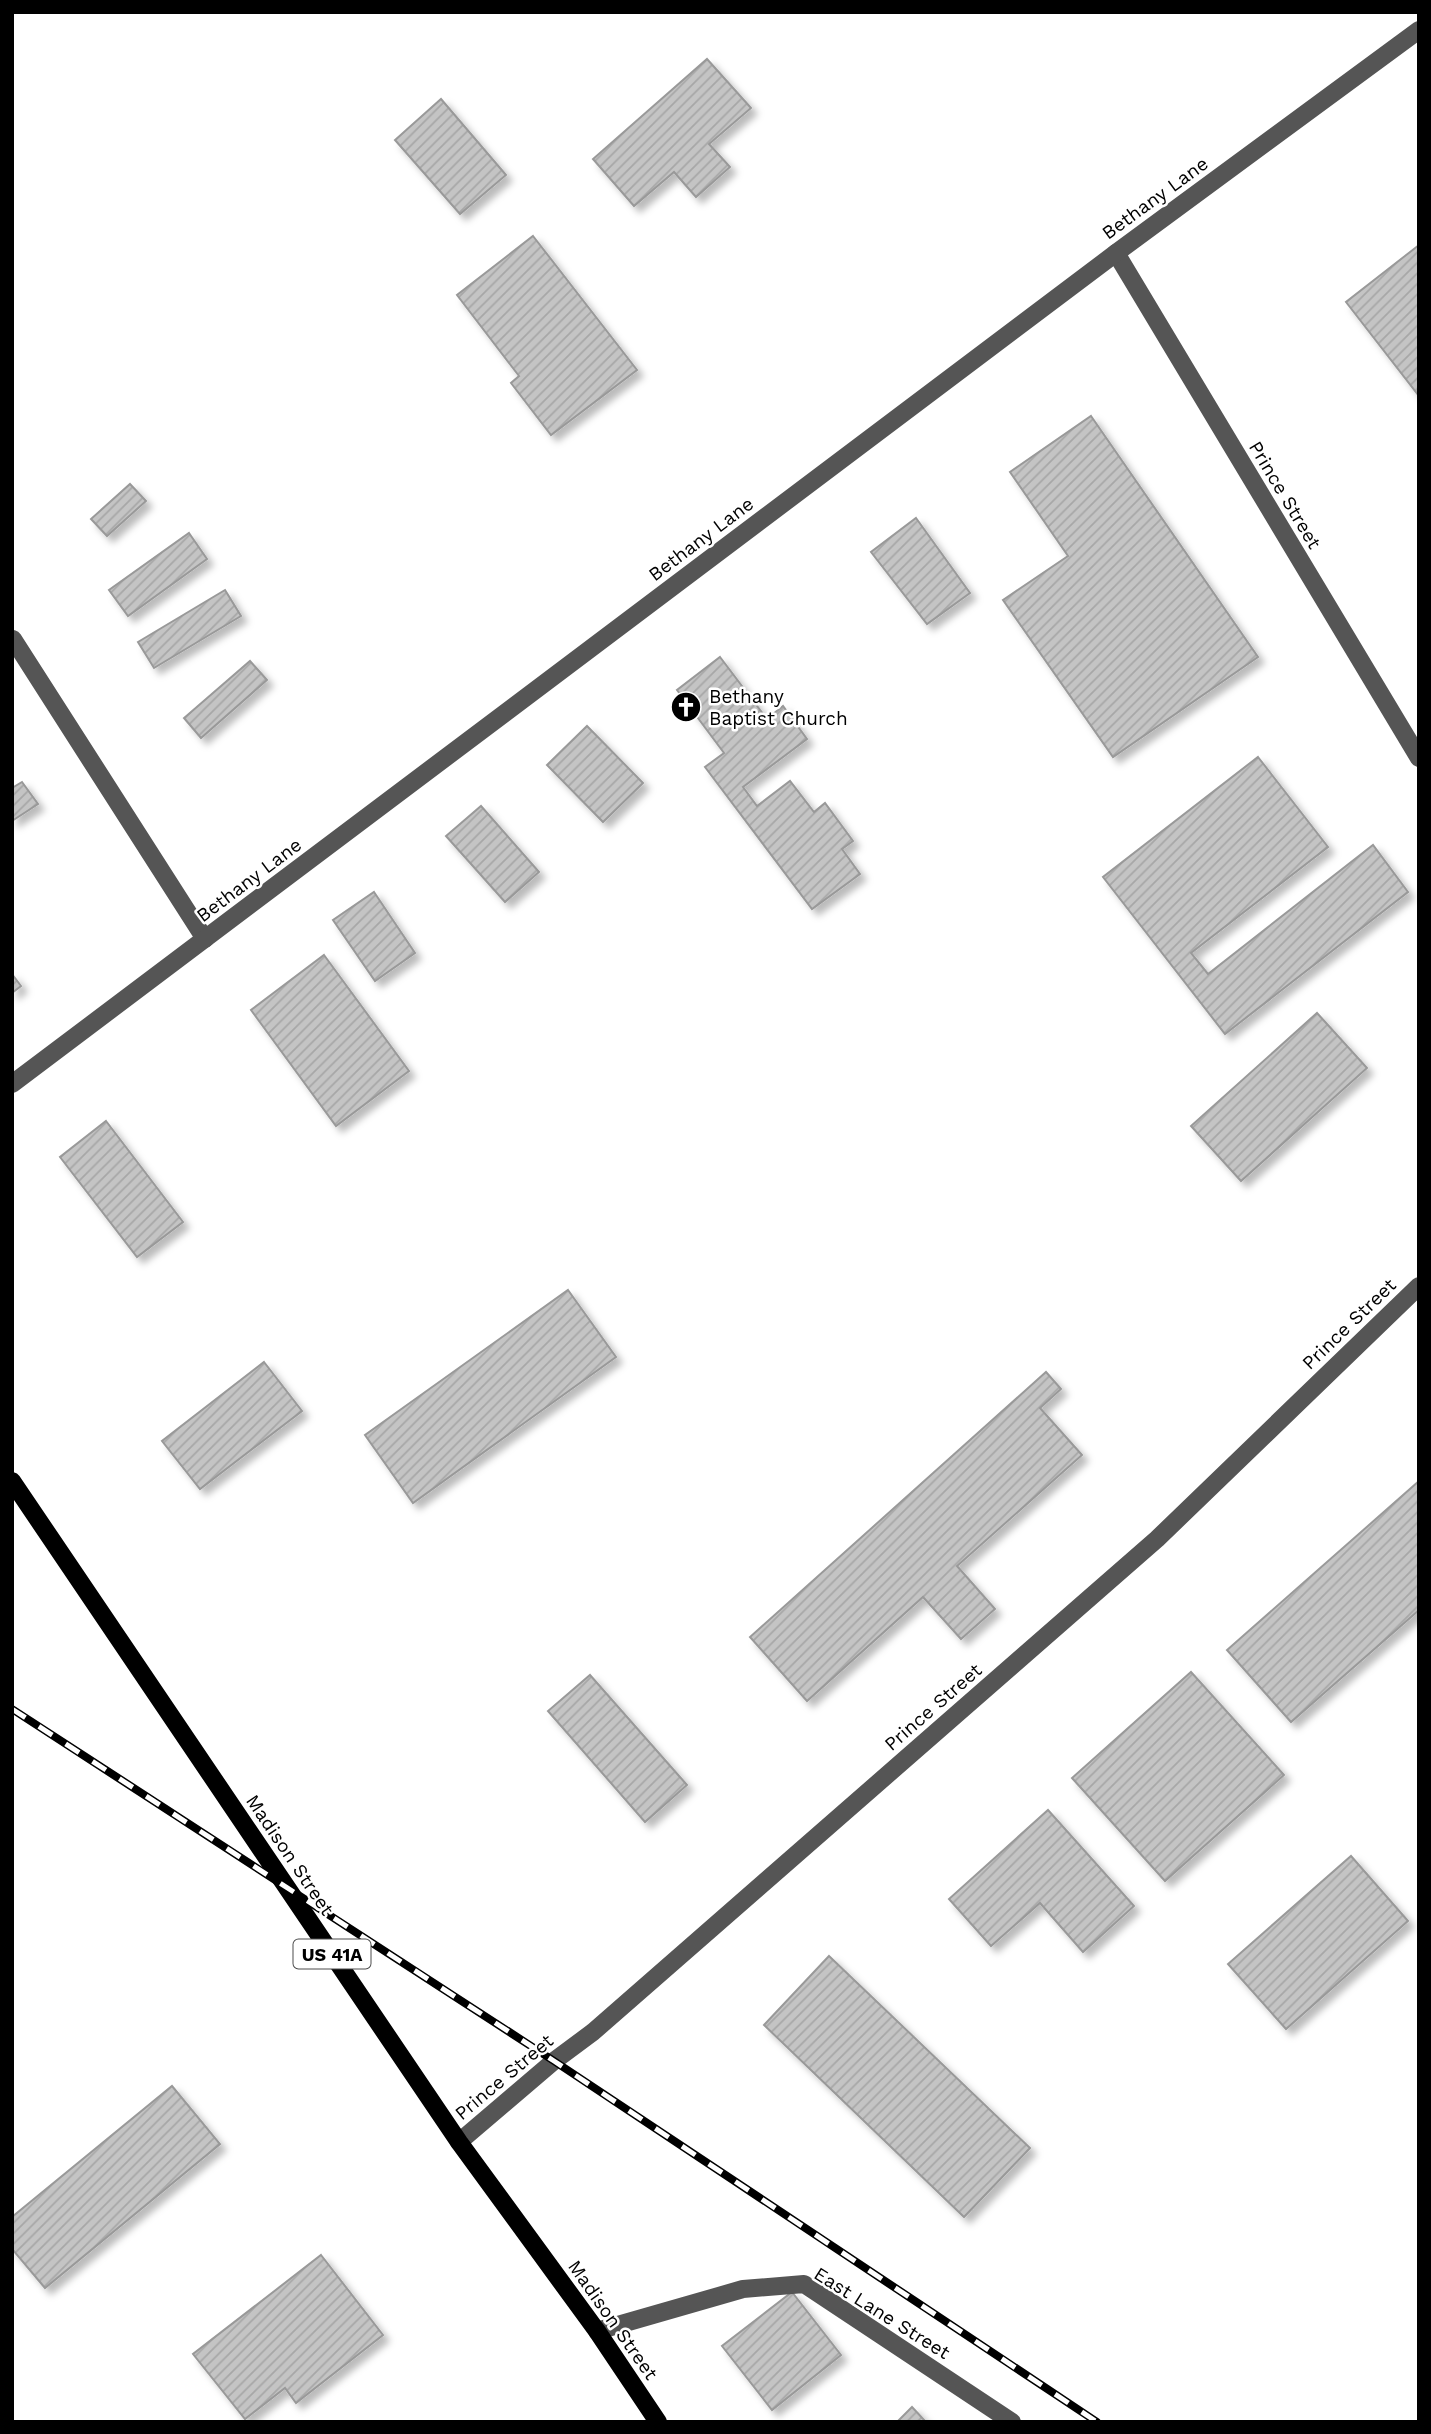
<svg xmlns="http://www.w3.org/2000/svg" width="1431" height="2434" font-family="'Work Sans',sans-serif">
	<defs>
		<pattern id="building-hatch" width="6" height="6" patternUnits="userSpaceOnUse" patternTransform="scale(1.75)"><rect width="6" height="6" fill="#c4c4c4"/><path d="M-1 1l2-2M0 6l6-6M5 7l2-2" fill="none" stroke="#a7a7a7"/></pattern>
		<filter id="shadow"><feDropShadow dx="6" dy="6" stdDeviation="3.5" flood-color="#0004"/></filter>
	</defs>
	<rect width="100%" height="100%" fill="#fff"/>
	<g fill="url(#building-hatch)" stroke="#999" stroke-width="2" filter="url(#shadow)">
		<path d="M707 59 751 108 709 144 730 167 696 197 674 172 634 206 593 159Z"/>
		<path d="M441 99 506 175 460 214 395 140Z"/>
		<path d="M533 236 637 370 551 435 511 383 519 376 457 295Z"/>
		<path d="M1419 245V396L1346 302Z"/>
		<path d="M1091 416 1258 657 1113 757 1003 600 1068 556 1010 472Z"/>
		<path d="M130 484 146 501 107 536 91 519Z"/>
		<path d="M916 518 970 593 927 624 871 552Z"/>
		<path d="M189 533 207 559 128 616 109 590Z"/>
		<path d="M225 590 241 616 154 668 138 642Z"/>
		<path d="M720 657 767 719 783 706 807 739 743 787 757 806 790 781 814 812 825 803 853 841 842 849 860 874 812 909 705 767 724 753 677 690Z"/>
		<path d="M250 661 267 680 201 738 184 718Z"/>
		<path d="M587 726 643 783 603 822 547 765Z"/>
		<path d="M1258 757 1328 847 1191 953 1208 974 1373 845 1408 892 1225 1034 1103 877Z"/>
		<path d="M22 782 38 804 12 821V788Z"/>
		<path d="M481 806 539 872 505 902 446 836Z"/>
		<path d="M374 892 415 953 375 981 333 920Z"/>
		<path d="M324 955 409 1071 336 1126 251 1010Z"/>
		<path d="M12 974 21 986 12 993Z"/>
		<path d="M1317 1013 1367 1068 1241 1181 1191 1126Z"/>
		<path d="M106 1121 183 1222 137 1257 60 1157Z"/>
		<path d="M568 1290 616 1357 413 1503 365 1435Z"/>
		<path d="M264 1362 302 1411 200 1489 162 1441Z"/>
		<path d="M1046 1372 1061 1389 1040 1408 1082 1455 957 1566 995 1609 961 1639 923 1597 807 1701 750 1637Z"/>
		<path d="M1419 1481V1610L1291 1722 1227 1650Z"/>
		<path d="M1191 1672 1284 1775 1165 1881 1072 1778Z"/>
		<path d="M590 1675 687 1785 645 1822 548 1711Z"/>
		<path d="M1048 1810 1134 1906 1083 1952 1040 1903 991 1946 949 1899Z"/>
		<path d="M1351 1856 1408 1921 1286 2029 1228 1964Z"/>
		<path d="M829 1956 1030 2148 964 2217 764 2025Z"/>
		<path d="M172 2086 220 2144 45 2288 12 2249V2217Z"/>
		<path d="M321 2255 383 2335 296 2403 285 2388 245 2419 193 2354Z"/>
		<path d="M792 2292 841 2355 772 2410 722 2346Z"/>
		<path d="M912 2407 926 2422H897Z"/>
	</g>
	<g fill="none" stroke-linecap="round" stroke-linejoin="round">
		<g stroke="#555" stroke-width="18">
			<path d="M1116 253 1419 758"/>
			<path d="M13 639 205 939"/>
			<path d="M12 1084 1116 253 1419 30"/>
			<path d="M459 2142 554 2061 593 2032 1157 1539 1419 1286"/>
			<path d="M597 2331 743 2289 804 2284 1012 2422"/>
		</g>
		<path stroke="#000" stroke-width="18" d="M12 1481 459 2142 597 2331 658 2422"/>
		<g stroke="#000" stroke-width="8">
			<path id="rail" d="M12 1709 554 2061 1097 2422"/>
		</g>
		<use href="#rail" stroke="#fff" stroke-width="5" stroke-dasharray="16" stroke-linecap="butt"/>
	</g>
	<defs>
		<g id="church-disc" transform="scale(1.575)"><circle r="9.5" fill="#000" stroke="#fff"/><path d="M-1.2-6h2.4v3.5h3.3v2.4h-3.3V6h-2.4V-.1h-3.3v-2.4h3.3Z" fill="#fff"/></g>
	</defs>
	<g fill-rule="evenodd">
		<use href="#church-disc" x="686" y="707"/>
	</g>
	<g text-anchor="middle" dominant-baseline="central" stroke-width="5" stroke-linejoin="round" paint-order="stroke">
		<rect fill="#fff" stroke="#4c4c4c" stroke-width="2" x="293.5" y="1939.5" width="77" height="29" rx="5"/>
		<g font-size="18" font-weight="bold" fill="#000">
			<text x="332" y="1954">US 41A</text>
		</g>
		<g font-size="19" fill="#000" stroke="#fff">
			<text transform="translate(1155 198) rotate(-36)">Bethany Lane</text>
			<text transform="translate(1285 495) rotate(59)">Prince Street</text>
			<text transform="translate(701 539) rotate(-37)">Bethany Lane</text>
			<text transform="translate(249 880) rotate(-37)">Bethany Lane</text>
			<text transform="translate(1349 1324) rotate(-44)">Prince Street</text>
			<text transform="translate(933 1707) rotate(-41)">Prince Street</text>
			<text transform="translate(290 1855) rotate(56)">Madison Street</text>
			<text transform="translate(504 2077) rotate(-40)">Prince Street</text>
			<text transform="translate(882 2313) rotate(32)">East Lane Street</text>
			<text transform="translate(613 2320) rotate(55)">Madison Street</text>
		</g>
		<g font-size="19" fill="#000" stroke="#fff" text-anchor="start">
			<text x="709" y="696">Bethany<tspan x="709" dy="22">Baptist Church</tspan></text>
		</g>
	</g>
	<rect width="1431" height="2434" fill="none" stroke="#000000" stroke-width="28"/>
</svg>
